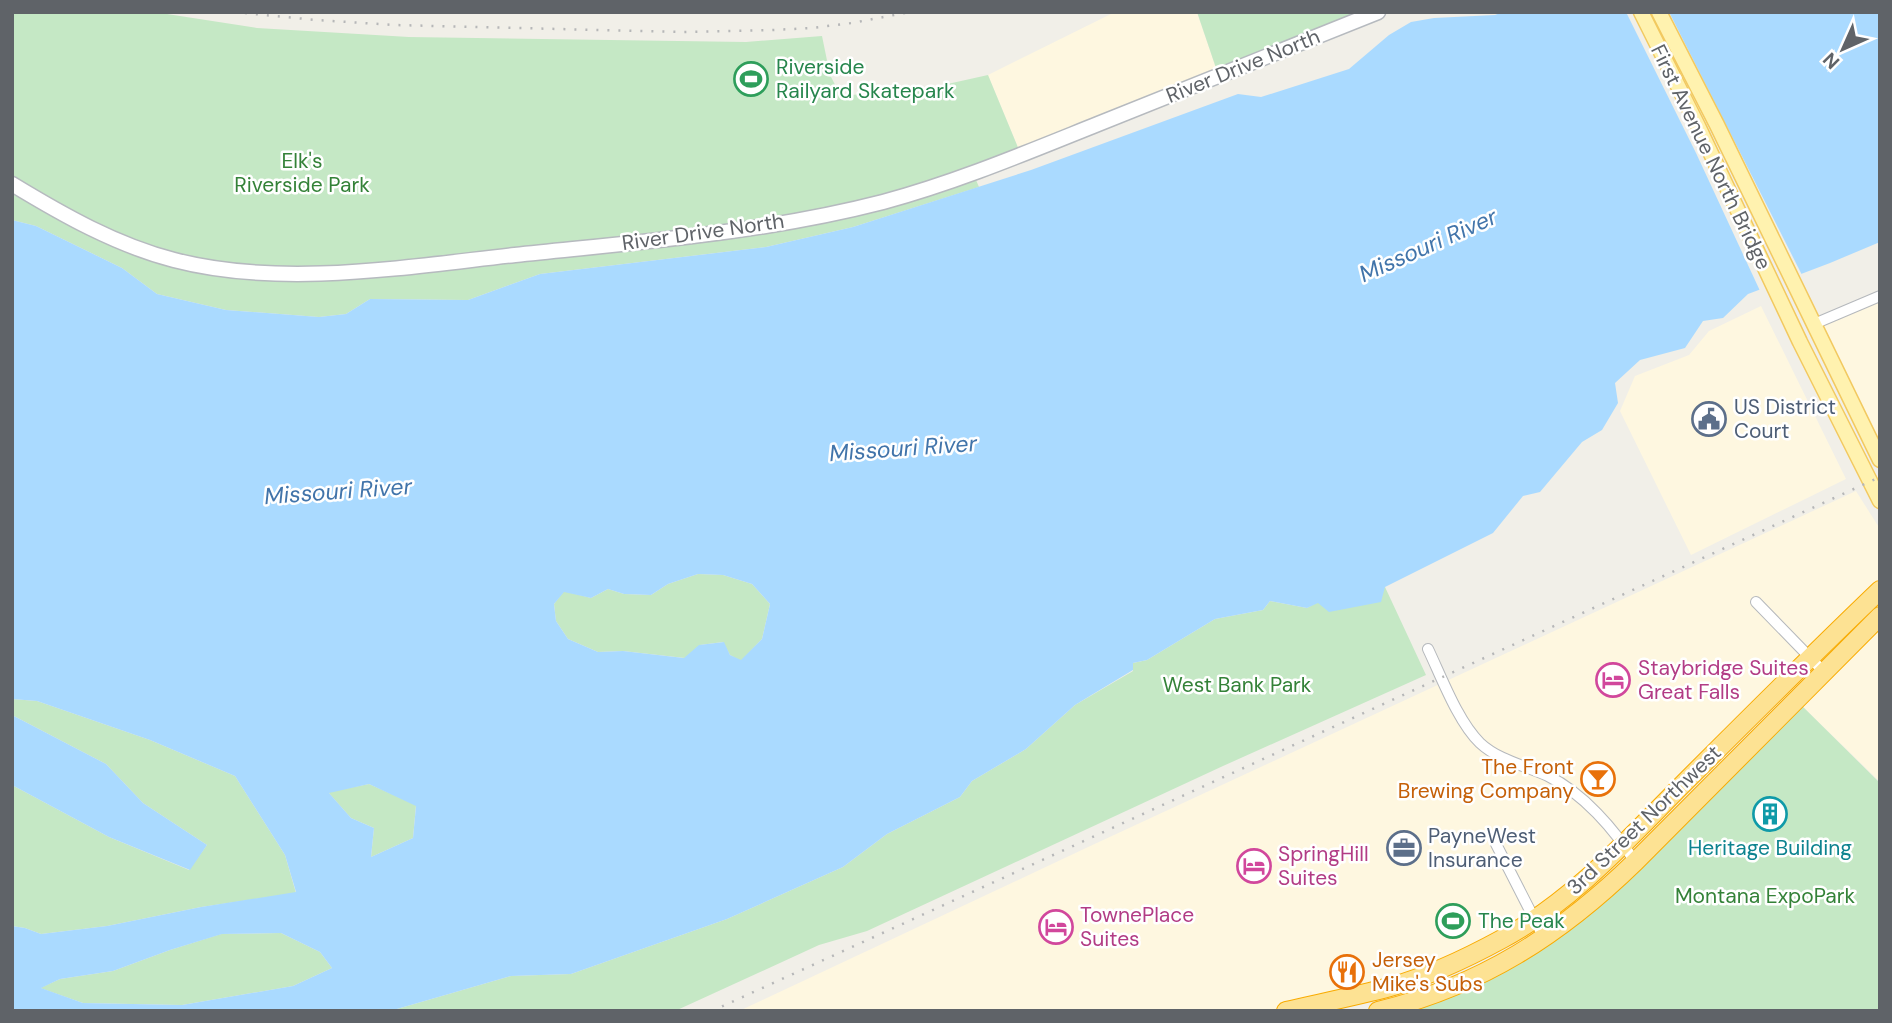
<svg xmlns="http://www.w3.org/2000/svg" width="1892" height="1023" font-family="'DM Sans',sans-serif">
	<rect width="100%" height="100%" fill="#f1efe8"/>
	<g fill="#fef7e0">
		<path d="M1115 12H1197L1217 71 1019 150 988 75Z"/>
		<path d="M1880 296V460L1814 324Z"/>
		<path d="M1761 306 1846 479 1691 555 1620 411 1635 376 1689 355 1709 331Z"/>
		<path d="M1856 491 1880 529V590L1625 846 1468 957 1287 1011H739L1086 848Z"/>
		<path d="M1880 616V782L1796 700Z"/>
	</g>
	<g fill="#c5e8c5">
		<path d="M12 12H154L257 28 409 37 746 42 822 36 830 75 841 96 934 87 988 75 1019 150 970 166 979 187 853 227 766 247 540 274 468 300 370 299 346 314 319 317 226 310 157 294 122 268 36 226 12 220Z"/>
		<path d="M1197 12H1360L1217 71Z"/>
		<path d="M698 574 723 575 752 584 770 604 762 639 741 661 730 655 723 642 700 645 685 658 623 651 598 652 568 639 556 621 554 604 564 591 591 598 608 589 624 594 651 595 668 584Z"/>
		<path d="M1385 587 1426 675 1223 766 867 931 819 945 675 1011H390L511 976 571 974 727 919 843 867 887 834 960 797 972 781 1026 749 1075 705 1133 671V663L1147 660 1215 619 1263 610 1270 601 1307 608 1318 602Z"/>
		<path d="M12 699 37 701 150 740 235 776 285 855 296 893 201 907 107 926 41 934 25 928 12 926V785L109 837 189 870 207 845 143 803 106 764 12 715Z"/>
		<path d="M1796 700 1880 783V1011H1378L1545 938Z"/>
		<path d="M369 784 416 805 413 838 371 857 374 828 351 818 328 792Z"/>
		<path d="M281 933 320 952 332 968 293 986 182 1005 83 1003 40 988 60 979 113 971 170 950 221 934Z"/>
	</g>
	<g fill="#aadaff" fill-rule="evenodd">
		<path d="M1503 12H1880V242L1830 263 1748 294 1723 318 1703 321 1685 348 1640 360 1615 383 1618 403 1602 430 1582 442 1540 492 1523 496 1493 533 1385 587 1381 602 1329 612 1318 603 1307 608 1270 601 1263 610 1215 619 1147 660 1133 663V670L1075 705 1026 749 972 781 960 797 887 834 843 867 727 919 571 974 511 976 390 1011H12V926L25 928 41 934 107 926 201 907 296 892 285 855 235 776 150 740 37 701 12 699V220L36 226 122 268 157 294 226 310 319 317 346 314 370 299 468 300 540 274 766 247 853 227 1031 170 1238 94 1261 97 1349 69 1389 35 1411 22 1434 18 1495 15ZM698 574 723 575 752 584 770 604 762 639 741 660 730 655 724 642 699 645 684 658 623 651 598 652 568 639 556 621 554 604 564 592 591 598 608 589 624 594 651 595 668 584ZM369 784 416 806 413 838 371 857 374 828 351 818 329 793ZM281 933 320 952 332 968 293 986 182 1005 83 1003 41 988 60 979 113 971 170 950 222 934Z"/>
		<path d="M12 715 106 764 143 803 207 845 190 870 109 837 12 785Z"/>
	</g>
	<path fill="#f1efe8" d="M1626 12H1669L1803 277 1761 293 1696 153Z"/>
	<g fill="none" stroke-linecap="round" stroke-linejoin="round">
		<g stroke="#b5b8bc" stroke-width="12">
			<g id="street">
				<path d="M1814 324 1880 296"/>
				<path d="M1756 602 1824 672"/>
				<path d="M1428 649C1441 676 1458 722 1480 743 1498 760 1526 766 1548 776 1583 793 1615 830 1635 862"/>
				<path d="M1496 844 1544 938"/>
			</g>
		</g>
		<g stroke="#b6babf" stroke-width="17">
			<path id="secondary" d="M12 184C63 215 116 245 174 260 281 288 406 267 515 255 638 242 763 233 883 202 957 182 1028 152 1098 124 1191 87 1284 49 1378 12"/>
		</g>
		<g stroke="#f2c960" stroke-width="17">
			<g id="primary">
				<path d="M1641 12 1698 126 1800 342 1880 501"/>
				<path d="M1659 12 1717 125 1880 460"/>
			</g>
		</g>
		<g stroke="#f9ab00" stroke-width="20">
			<g id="highway">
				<path d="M1286 1011C1321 1003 1356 996 1390 987 1426 977 1469 957 1502 939 1573 901 1627 840 1683 784 1748 719 1813 654 1880 590"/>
				<path d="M1378 1011C1481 986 1560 935 1635 862L1880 616"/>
			</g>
		</g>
		<use href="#street" stroke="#fff" stroke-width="10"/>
		<use href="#secondary" stroke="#fff" stroke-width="14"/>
		<use href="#primary" stroke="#fff2af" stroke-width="14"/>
		<use href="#highway" stroke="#fde293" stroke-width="18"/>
		<g stroke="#b6b7b8" stroke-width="2.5" stroke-dasharray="2 9" stroke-linecap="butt">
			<path d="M234 12 316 20 395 25 681 32 772 30 812 28 852 23 910 12"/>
			<path d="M712 1011 1880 477"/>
		</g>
	</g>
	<defs>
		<g id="stadium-ring" transform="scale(1.75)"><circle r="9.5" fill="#fff" stroke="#2e9e5b" stroke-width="1.5"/><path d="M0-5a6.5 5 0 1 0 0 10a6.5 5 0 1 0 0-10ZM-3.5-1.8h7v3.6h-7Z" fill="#2e9e5b"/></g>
		<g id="civic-ring" transform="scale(1.75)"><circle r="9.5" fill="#fff" stroke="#5c6f8a" stroke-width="1.5"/><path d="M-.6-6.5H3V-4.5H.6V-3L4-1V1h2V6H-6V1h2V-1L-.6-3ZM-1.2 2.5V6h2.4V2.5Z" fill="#5c6f8a"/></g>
		<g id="hotel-ring" transform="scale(1.75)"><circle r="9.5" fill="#fff" stroke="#d1479c" stroke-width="1.5"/><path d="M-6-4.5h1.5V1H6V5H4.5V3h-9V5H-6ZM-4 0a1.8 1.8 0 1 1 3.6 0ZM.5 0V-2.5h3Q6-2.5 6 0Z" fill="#d1479c"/></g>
		<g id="bar-ring" transform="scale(1.75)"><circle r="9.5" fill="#fff" stroke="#e8710a" stroke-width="1.5"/><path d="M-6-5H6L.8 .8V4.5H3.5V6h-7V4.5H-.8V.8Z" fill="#e8710a"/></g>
		<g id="building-ring" transform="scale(1.75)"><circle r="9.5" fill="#fff" stroke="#0f9aa8" stroke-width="1.5"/><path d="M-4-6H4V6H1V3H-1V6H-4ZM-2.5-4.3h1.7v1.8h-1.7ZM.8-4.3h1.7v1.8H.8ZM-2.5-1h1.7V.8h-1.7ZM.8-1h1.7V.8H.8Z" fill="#0f9aa8"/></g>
		<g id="office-ring" transform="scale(1.75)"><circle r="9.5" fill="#fff" stroke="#5c6f8a" stroke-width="1.5"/><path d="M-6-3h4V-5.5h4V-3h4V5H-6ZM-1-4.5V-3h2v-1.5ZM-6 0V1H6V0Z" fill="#5c6f8a"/></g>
		<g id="restaurant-ring" transform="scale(1.75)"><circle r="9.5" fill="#fff" stroke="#e8710a" stroke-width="1.5"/><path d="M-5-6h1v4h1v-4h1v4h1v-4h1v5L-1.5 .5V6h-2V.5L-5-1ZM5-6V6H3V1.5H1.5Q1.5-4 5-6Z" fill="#e8710a"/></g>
	</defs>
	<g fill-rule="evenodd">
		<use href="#stadium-ring" x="751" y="79"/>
		<use href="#civic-ring" x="1709" y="419"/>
		<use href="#hotel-ring" x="1613" y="680"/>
		<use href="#bar-ring" x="1598" y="779"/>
		<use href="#building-ring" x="1770" y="814"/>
		<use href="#office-ring" x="1404" y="848"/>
		<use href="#hotel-ring" x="1254" y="866"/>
		<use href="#stadium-ring" x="1453" y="921"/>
		<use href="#hotel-ring" x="1056" y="927"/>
		<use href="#restaurant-ring" x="1347" y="972"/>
	</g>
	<g text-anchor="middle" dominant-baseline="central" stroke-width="5" stroke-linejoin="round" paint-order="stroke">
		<g font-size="21" fill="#5f6368" stroke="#fff">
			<text transform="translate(1243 66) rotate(-22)">River Drive North</text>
			<text transform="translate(1711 157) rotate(64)">First Avenue North Bridge</text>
			<text transform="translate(703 232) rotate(-8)">River Drive North</text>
			<text transform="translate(1644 820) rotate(-44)">3rd Street Northwest</text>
		</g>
		<g font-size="21" fill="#27864d" stroke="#fff" text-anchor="start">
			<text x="776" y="67">Riverside<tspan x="776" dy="24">Railyard Skatepark</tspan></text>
			<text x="1478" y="921">The Peak</text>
		</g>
		<g font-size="21" fill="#348238" stroke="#fff">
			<text x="302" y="161">Elk's<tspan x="302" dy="24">Riverside Park</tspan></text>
			<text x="1237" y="685">West Bank Park</text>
			<text x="1765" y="896">Montana ExpoPark</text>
		</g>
		<g font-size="21" fill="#4e5e75" stroke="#fff" text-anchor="start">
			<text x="1734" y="407">US District<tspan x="1734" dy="24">Court</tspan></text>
			<text x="1428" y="836">PayneWest<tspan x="1428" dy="24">Insurance</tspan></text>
		</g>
		<g font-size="21" fill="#b23c85" stroke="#fff" text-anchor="start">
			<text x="1638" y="668">Staybridge Suites<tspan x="1638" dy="24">Great Falls</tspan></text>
			<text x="1278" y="854">SpringHill<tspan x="1278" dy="24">Suites</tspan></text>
			<text x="1080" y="915">TownePlace<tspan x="1080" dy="24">Suites</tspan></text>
		</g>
		<g font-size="21" fill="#c56008" stroke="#fff" text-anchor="end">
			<text x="1574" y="767">The Front<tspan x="1574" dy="24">Brewing Company</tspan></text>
			<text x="1372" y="960" text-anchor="start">Jersey<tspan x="1372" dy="24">Mike's Subs</tspan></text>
		</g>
		<g font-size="21" fill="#0d838f" stroke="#fff">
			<text x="1770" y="848">Heritage Building</text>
		</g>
		<g font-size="23" font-style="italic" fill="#4174aa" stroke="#fff">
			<text transform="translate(1428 245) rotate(-24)">Missouri River</text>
			<text transform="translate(903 448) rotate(-4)">Missouri River</text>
			<text transform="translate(338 491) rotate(-4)">Missouri River</text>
		</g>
	</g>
	<rect width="1892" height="1023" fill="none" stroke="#5f6368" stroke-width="28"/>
	<g transform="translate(1843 49) rotate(225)" stroke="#ffffff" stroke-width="5" paint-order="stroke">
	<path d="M0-5L12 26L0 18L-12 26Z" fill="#5f6368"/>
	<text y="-10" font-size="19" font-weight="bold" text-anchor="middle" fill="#5f6368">N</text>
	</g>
</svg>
